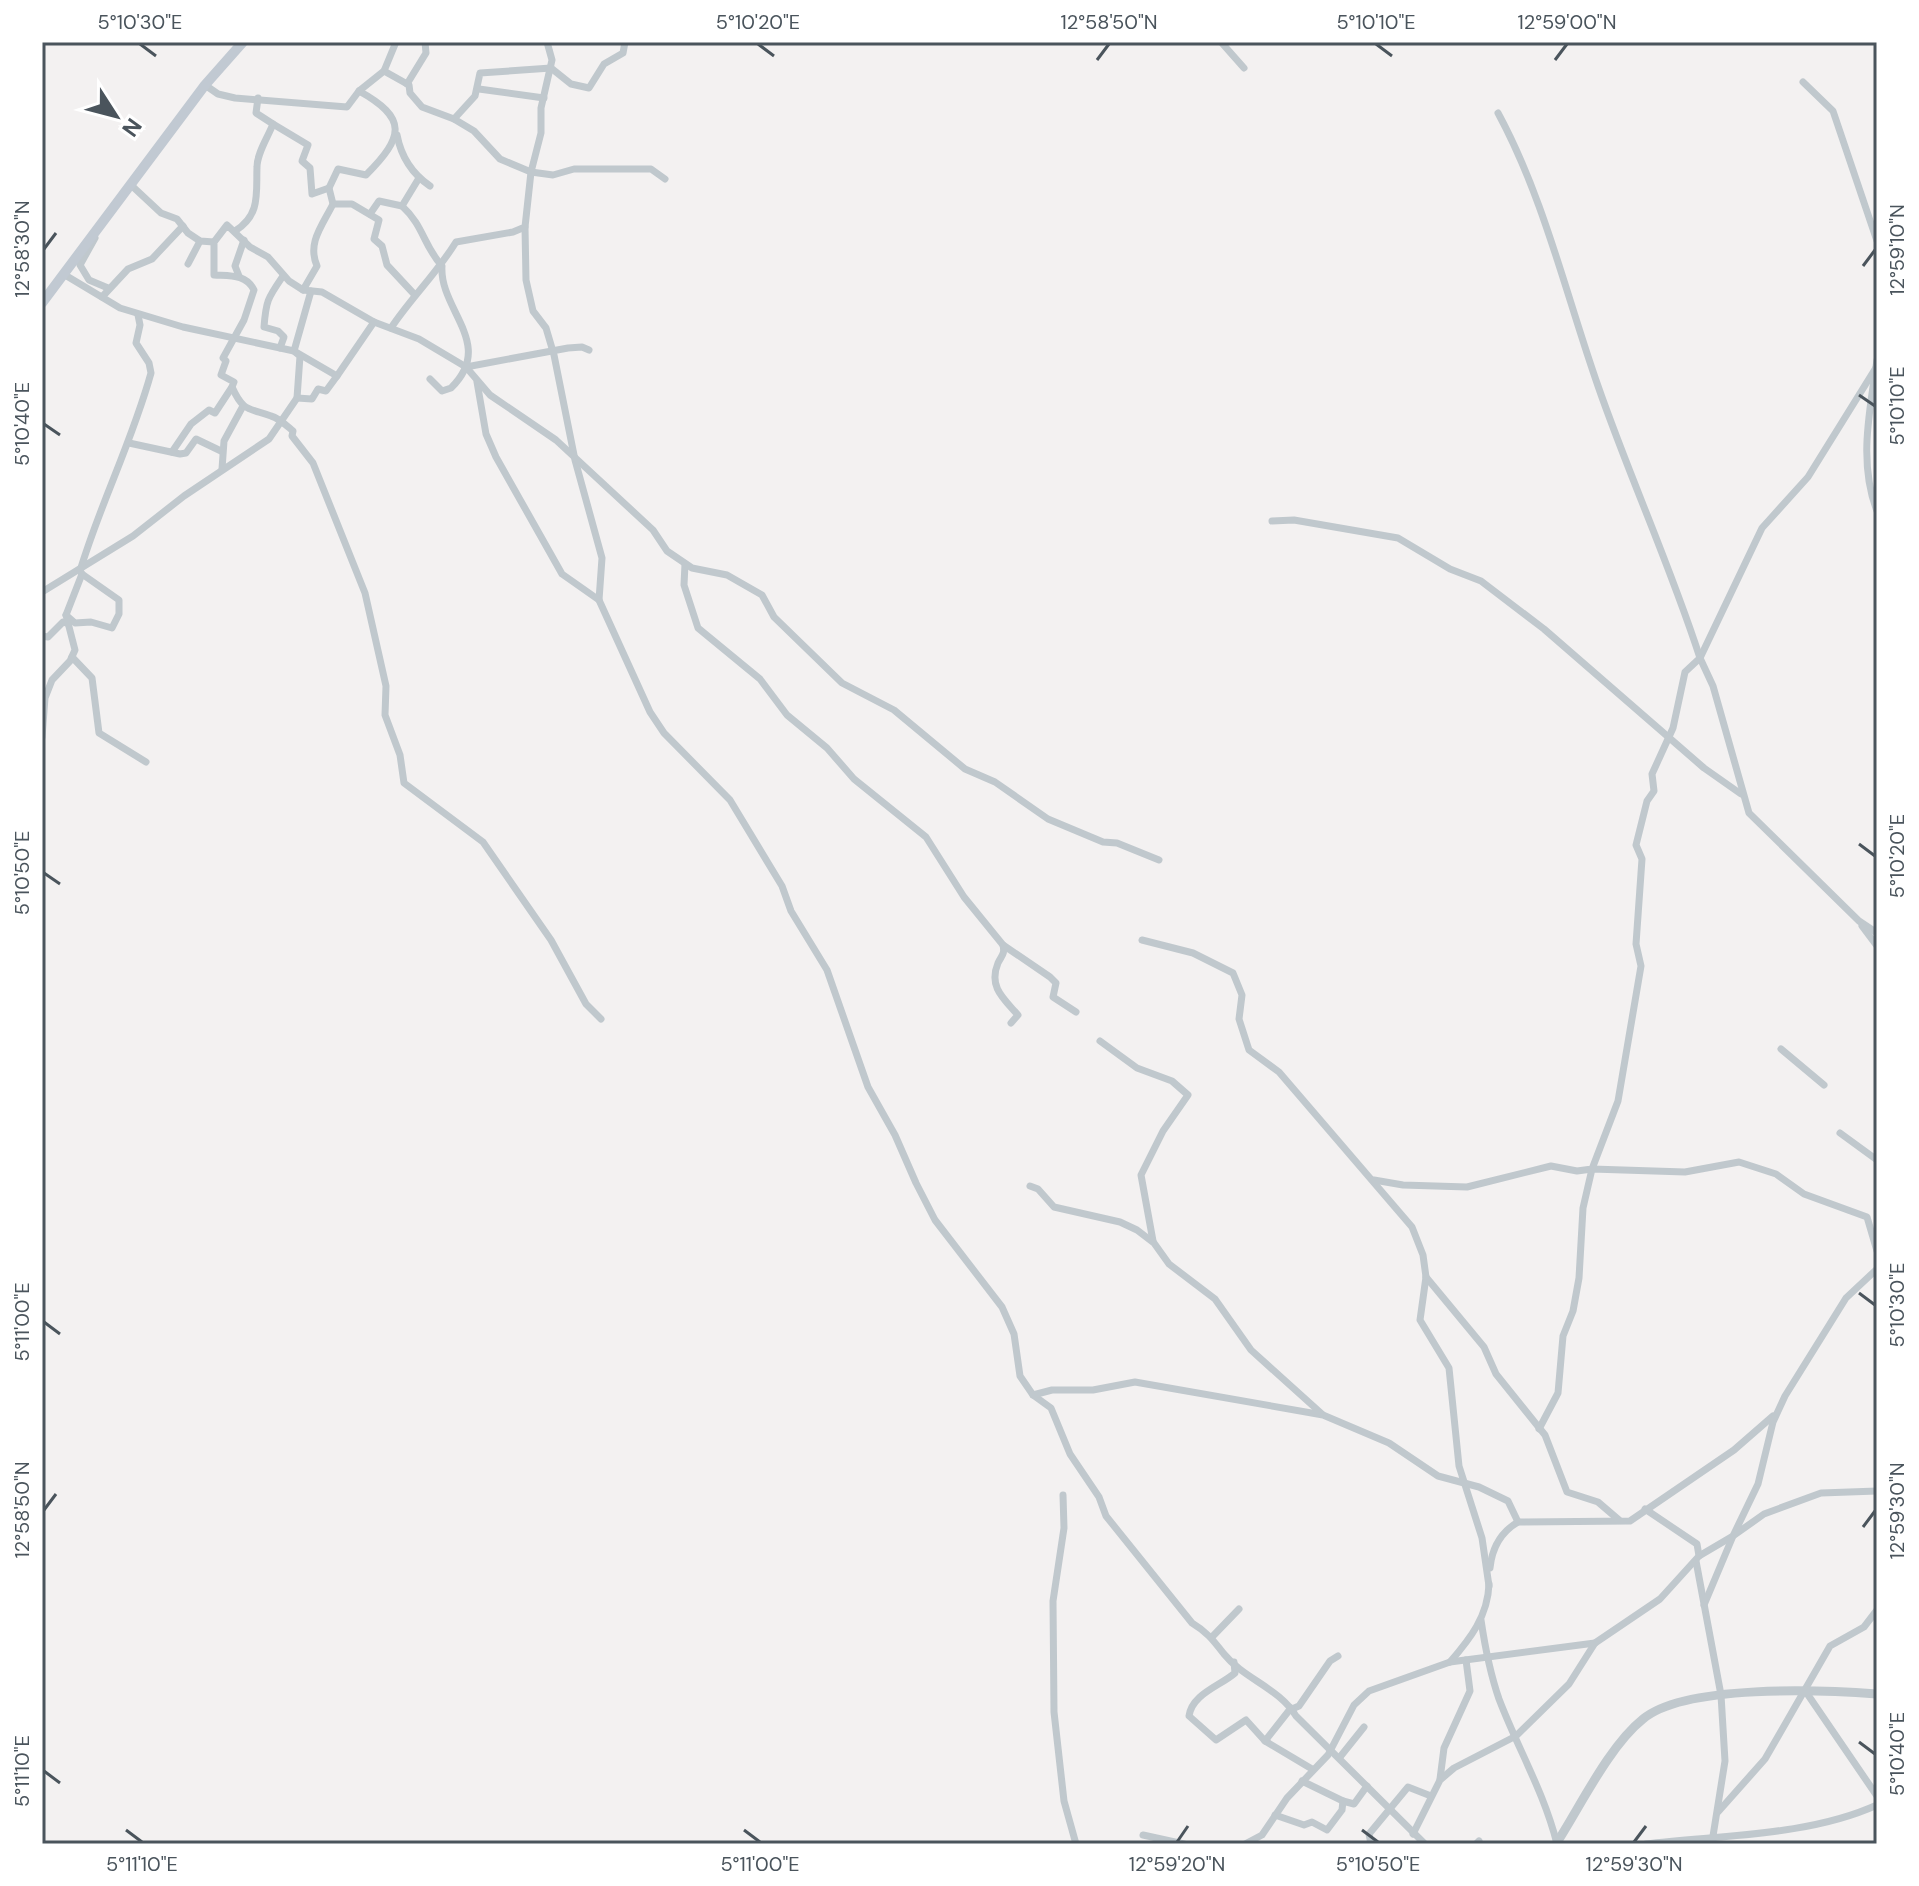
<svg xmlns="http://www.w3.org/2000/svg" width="1919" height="1886" font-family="'DM Sans',sans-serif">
	<rect width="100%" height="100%" fill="#f3f1f1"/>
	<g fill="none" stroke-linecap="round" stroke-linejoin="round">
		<g stroke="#c0c8cd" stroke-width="7">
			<path d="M1221 42 1244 68"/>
			<path d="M384 71 409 85 410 93 422 107 454 119 475 96 480 73 551 68 571 84 589 88 604 64 623 53 625 42"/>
			<path d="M1803 82 1833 111 1877 241"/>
			<path d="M407 84 426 53 425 42"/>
			<path d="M205 85 218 94 235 98 347 107 359 91 384 71 396 42"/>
			<path d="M479 89 544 98"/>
			<path d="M454 119 474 131 500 159 531 172 553 175 574 169H651L665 179"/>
			<path d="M273 124 308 145 302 161 310 168 312 194 329 188"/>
			<path d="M397 135C401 156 411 173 430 186"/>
			<path d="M131 185 161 213 177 219 188 233 200 241 214 242"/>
			<path d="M333 204H352L379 220 374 239 382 246 387 265 414 294"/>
			<path d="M402 206C424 226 423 245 442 266 439 310 496 344 451 388L442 391 430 379"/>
			<path d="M370 214 379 201 402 206 419 178"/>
			<path d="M525 227 526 280 533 311 546 328 554 355 575 460 602 558 599 600 650 712 664 733 730 800 782 886 791 911 827 970 868 1087 895 1135 916 1183 935 1220 1002 1307 1014 1334 1020 1376 1033 1395 1051 1408 1070 1454 1099 1497 1106 1516 1192 1623C1207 1632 1213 1640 1224 1654 1244 1679 1279 1688 1296 1716L1425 1844"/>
			<path d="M235 231C261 215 256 193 257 167 257 153 268 137 273 124L256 113 258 98"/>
			<path d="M95 238 80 265 89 280 108 288"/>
			<path d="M188 264 200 241"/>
			<path d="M65 275 120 308 183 327 294 351 337 376 374 322"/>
			<path d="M239 276 235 266 244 240"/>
			<path d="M303 290 317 266C307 243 322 226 333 204L329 188 338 169 366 175C404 137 408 118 359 91"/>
			<path d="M102 297 128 269 152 259 183 226"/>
			<path d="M391 328C411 298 437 273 456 242L513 232 525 227 531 172 541 133V108L552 60 547 42"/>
			<path d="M280 348 284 337 278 331 264 327C266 300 268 298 283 276"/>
			<path d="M1877 360C1870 409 1858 463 1877 511"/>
			<path d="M1877 366 1808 477 1762 528 1700 658 1713 686 1749 813 1859 921 1877 933"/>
			<path d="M466 367 568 348 582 347 589 350"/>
			<path d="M477 382 486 434 496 457 562 574 599 600"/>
			<path d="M297 398 312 399 318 389 326 391 337 376"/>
			<path d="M129 443 180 454 186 453 196 439 221 451"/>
			<path d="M172 452 191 424 209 410 215 413 232 387"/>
			<path d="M222 469 224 441 243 406"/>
			<path d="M1272 521 1294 520 1398 538 1450 569 1481 581 1544 629 1704 768 1741 794"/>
			<path d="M685 564 684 585 698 628 760 679 787 715 827 748 854 779 926 837 964 897 1003 945 1050 977 1056 983 1053 997 1076 1012"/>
			<path d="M42 592 133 536 184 496 269 439 297 398 300 356 294 351 311 291"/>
			<path d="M66 615 75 623 91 622 112 628 119 614V600L82 574"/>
			<path d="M42 636 48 637 63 622 67 623"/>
			<path d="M72 657 92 678 99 733 146 762"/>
			<path d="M42 737 45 698 52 680 70 661 75 650 66 615 82 574 80 571C100 504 132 442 151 373L149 363 136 343 140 325 138 315"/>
			<path d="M1862 926 1877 946"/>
			<path d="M1142 940 1193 953 1233 973 1242 995 1239 1019 1249 1050 1279 1072 1412 1227 1423 1255 1426 1277 1420 1320 1449 1368 1459 1466 1482 1538 1489 1586"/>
			<path d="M1003 945C1005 954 1002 955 998 963 988 987 1004 999 1018 1015L1011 1023"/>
			<path d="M601 1019 586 1004 551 940 483 842 404 783 400 755 385 715 386 686 365 593 313 463 292 436 293 431C287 426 279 418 271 416 249 408 243 412 232 387L234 382 221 375 226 361 223 358 244 320 254 290C246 274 230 276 214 275V242L227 225 250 247 268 257 289 281 303 290 322 292 374 322 419 339 466 367 490 395 556 440 653 530 667 551 692 568 727 575 762 595 774 617 842 683 894 710 965 769 995 782 1048 819 1103 842 1117 843 1159 860"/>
			<path d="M1100 1041 1137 1068 1172 1081 1188 1095 1163 1131 1141 1175 1153 1241"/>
			<path d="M1781 1049 1824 1085"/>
			<path d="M1840 1133 1877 1160"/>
			<path d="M1374 1180 1403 1185 1467 1187 1551 1166 1577 1171 1592 1169 1618 1101 1641 966 1636 944 1642 859 1636 845 1647 801 1654 791 1652 774 1673 728 1685 672 1700 658C1670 565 1630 478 1598 386 1566 295 1544 198 1498 113"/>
			<path d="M1030 1186 1038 1189 1054 1207 1120 1222 1137 1230 1154 1243 1169 1264 1215 1299 1251 1350 1322 1414"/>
			<path d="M1426 1277 1484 1347 1496 1374 1545 1435 1567 1492 1598 1502 1619 1520"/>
			<path d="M1033 1395 1052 1390H1093L1135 1382 1323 1415 1389 1443 1438 1476 1479 1487 1508 1501 1518 1522"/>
			<path d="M1539 1429 1558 1393 1563 1336 1573 1311 1579 1278 1583 1208 1592 1169 1685 1172 1739 1162 1776 1174 1804 1194 1867 1217 1877 1251"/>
			<path d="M1063 1495 1064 1528 1053 1601 1054 1712 1064 1801 1076 1844"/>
			<path d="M1645 1509 1697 1544 1699 1556"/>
			<path d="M1696 1561 1721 1695 1725 1761 1713 1836"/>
			<path d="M1490 1568C1492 1548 1501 1532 1518 1522L1630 1521 1734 1450 1773 1416"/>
			<path d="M1704 1605 1733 1536 1764 1514 1821 1493 1877 1491"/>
			<path d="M1481 1620C1485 1647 1490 1673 1499 1699 1518 1749 1544 1792 1557 1844"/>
			<path d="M1212 1637 1239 1609"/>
			<path d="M1234 1662 1235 1673C1220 1686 1192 1694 1189 1716L1216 1740 1246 1720 1265 1741 1312 1769"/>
			<path d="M1450 1662C1470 1639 1488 1616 1489 1584"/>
			<path d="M1806 1692 1877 1796"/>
			<path d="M1292 1709 1299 1706 1330 1661 1338 1656"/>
			<path d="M1265 1741 1291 1708"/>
			<path d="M1340 1757 1364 1727"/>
			<path d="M1440 1779 1444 1748 1470 1691 1466 1660"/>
			<path d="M1302 1781 1343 1801"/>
			<path d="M1718 1812 1765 1759 1830 1646 1864 1627 1877 1610"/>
			<path d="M1275 1815 1304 1825 1312 1822 1327 1830 1342 1810 1343 1801 1354 1804 1367 1786"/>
			<path d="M1413 1834 1440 1780 1454 1768 1516 1736 1569 1684 1595 1643 1660 1599 1699 1556 1733 1536 1758 1484 1773 1422 1785 1396 1846 1298 1877 1269"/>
			<path d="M1143 1835 1184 1844"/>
			<path d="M1245 1844 1262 1835 1287 1798 1328 1755 1354 1705 1369 1691 1450 1662 1595 1643"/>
			<path d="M1371 1844 1369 1834 1408 1787 1431 1796"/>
			<path d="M1476 1844 1479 1841"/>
			<path d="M1646 1844C1721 1835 1809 1836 1877 1805"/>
		</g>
		<path stroke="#c0c8cd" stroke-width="9" d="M1556 1844C1580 1807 1609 1746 1643 1719 1685 1684 1822 1690 1877 1694"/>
		<path stroke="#c1c9d2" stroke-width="10" d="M42 303 205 85 243 42"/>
	</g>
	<path fill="none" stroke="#4a545c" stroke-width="3" d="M140 44 156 56M758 44 774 56M1376 44 1392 56M1097 60 1109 44M1555 60 1567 44M44 249 56 233M1863 266 1875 250M1859 395 1875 406M44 424 60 435M1859 844 1875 856M44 873 60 884M1859 1293 1875 1305M44 1322 60 1334M44 1510 56 1494M1863 1527 1875 1511M1859 1742 1875 1754M44 1771 60 1783M126 1830 142 1842M744 1830 760 1842M1362 1830 1378 1842M1177 1842 1188 1826M1634 1842 1646 1826"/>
	<rect width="1919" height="1886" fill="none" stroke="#ffffff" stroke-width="88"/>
	<g transform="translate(116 116) rotate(126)" stroke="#ffffff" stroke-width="6" paint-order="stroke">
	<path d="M0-6L14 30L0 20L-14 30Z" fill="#4a545c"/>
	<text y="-12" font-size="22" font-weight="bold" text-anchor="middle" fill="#4a545c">N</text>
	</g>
	<rect x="44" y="44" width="1831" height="1798" fill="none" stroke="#4a545c" stroke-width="3"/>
	<g font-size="20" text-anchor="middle" fill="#4a545c">
		<text x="140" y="29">5°10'30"E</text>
		<text x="758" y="29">5°10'20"E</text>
		<text x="1109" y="29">12°58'50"N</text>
		<text x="1376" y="29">5°10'10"E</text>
		<text x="1567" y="29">12°59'00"N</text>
		<text transform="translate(22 249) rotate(-90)" y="7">12°58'30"N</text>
		<text transform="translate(1897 250) rotate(-90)" y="7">12°59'10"N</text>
		<text transform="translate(1897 406) rotate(-90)" y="7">5°10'10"E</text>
		<text transform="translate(22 424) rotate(-90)" y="7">5°10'40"E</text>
		<text transform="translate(1897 856) rotate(-90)" y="7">5°10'20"E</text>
		<text transform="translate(22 873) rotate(-90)" y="7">5°10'50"E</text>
		<text transform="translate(1897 1305) rotate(-90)" y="7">5°10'30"E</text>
		<text transform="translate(22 1322) rotate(-90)" y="7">5°11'00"E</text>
		<text transform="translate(22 1510) rotate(-90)" y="7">12°58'50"N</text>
		<text transform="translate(1897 1511) rotate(-90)" y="7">12°59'30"N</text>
		<text transform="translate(1897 1754) rotate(-90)" y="7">5°10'40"E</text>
		<text transform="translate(22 1771) rotate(-90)" y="7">5°11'10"E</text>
		<text x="142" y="1871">5°11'10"E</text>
		<text x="760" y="1871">5°11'00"E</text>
		<text x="1177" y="1871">12°59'20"N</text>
		<text x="1378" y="1871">5°10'50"E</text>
		<text x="1634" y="1871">12°59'30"N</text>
	</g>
</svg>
